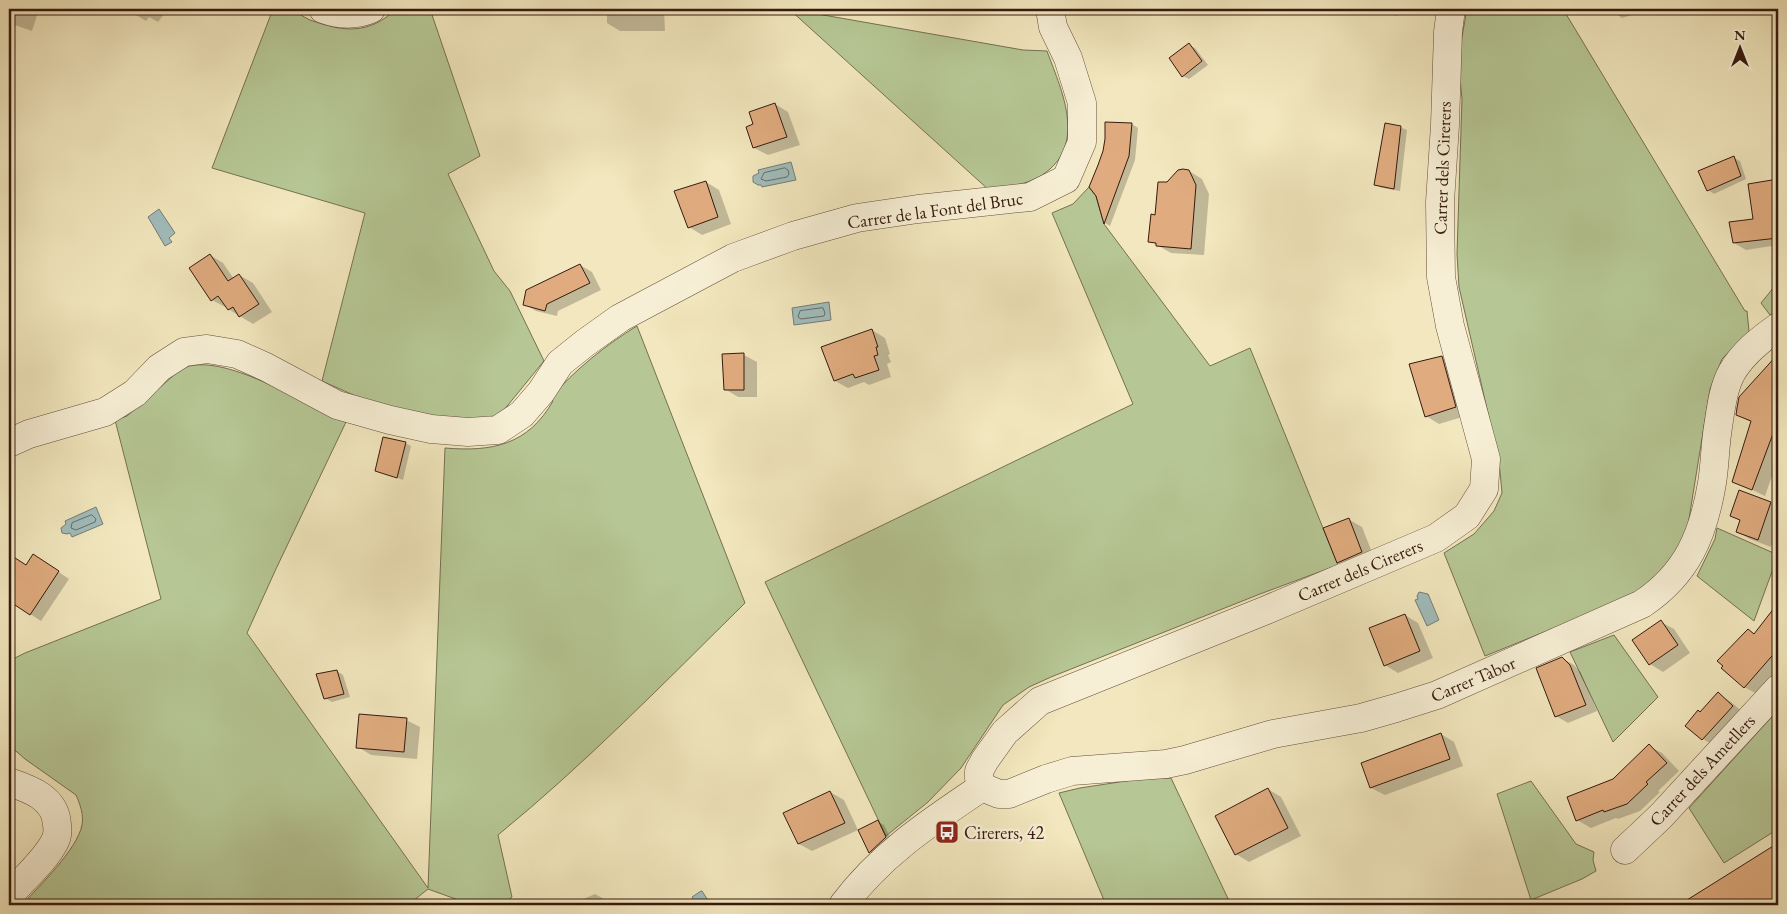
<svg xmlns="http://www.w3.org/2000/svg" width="1787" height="914" font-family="'EB Garamond',serif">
	<rect width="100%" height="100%" fill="#f2e7be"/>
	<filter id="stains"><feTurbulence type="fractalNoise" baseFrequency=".004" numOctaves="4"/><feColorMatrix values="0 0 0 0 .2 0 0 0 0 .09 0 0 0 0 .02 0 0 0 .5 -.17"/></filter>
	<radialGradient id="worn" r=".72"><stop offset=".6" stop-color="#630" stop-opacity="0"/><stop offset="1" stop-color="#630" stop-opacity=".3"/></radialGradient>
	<g fill="#b6c795" stroke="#767052">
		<path d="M273 9C278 9 285 8 289 9 296 11 303 17 310 20 343 32 369 35 396 9H430L480 156 448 174 494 271 510 291 544 361 499 416 482 420H456L378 406 322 381 365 213 212 168Z"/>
		<path d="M789 9 1023 50 1047 51C1060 87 1085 138 1050 169 1047 171 1044 174 1041 176 1026 184 1007 188 990 191Z"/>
		<path d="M1467 9H1563L1745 311H1747L1749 331 1722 359 1710 389 1688 525 1674 557 1657 578 1623 600 1485 656 1444 553 1474 534 1494 511 1502 493 1499 461 1459 287 1457 254 1462 99 1458 59Z"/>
		<path d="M1089 187 1096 196 1104 224 1210 366 1250 348 1338 565 1260 594 1051 677 1029 687 1003 705 961 768 928 802 886 836 765 582 1133 404 1052 213 1073 204Z"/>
		<path d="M1778 282V310L1770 315 1761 303Z"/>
		<path d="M637 326 745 603C664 683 585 764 498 835L512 897 502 905H472L428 889 408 905H22C39 886 77 850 82 825 84 815 80 804 76 795L25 759 9 745V661L25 653 161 599 115 420 127 416 181 369C222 349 306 406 346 422L275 571 247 633 428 888 445 448C492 452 528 445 553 401L551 398C573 371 607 344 637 326Z"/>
		<path d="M1717 528 1778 555 1754 621 1697 576 1715 539Z"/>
		<path d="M1614 635 1658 697 1613 742 1570 652Z"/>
		<path d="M1778 710V829L1724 863 1689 808Z"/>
		<path d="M1171 778 1231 905H1106L1059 793 1080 788 1139 779Z"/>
		<path d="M1531 781 1576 844 1594 852 1593 860 1596 871 1582 879 1531 900 1497 794Z"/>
	</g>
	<g fill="#a0bdbc" stroke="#767c77">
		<path d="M791 162 796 180 762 187 761 185H758L753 182V176L759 173 758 170Z"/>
		<path d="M159 209 175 233 169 238 172 242 165 246 148 217Z"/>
		<path d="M829 302 831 320 794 325 792 308Z"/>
		<path d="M96 507 103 524 72 537 70 533 67 534 62 533 61 528 66 524 65 521Z"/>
		<path d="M1419 592 1428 594 1439 620 1427 626 1415 600 1418 599 1417 596Z"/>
		<path d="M701 891H702L711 905H697L692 897Z"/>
	</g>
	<g fill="#0003">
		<path d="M9 9H39L32 31 9 23Z"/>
		<path d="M126 9H168L158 22 149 17 146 21Z"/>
		<path d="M607 9H663L664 10 665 31H620L607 23Z"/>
		<path d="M1367 9H1399L1397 16Z"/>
		<path d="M1609 9H1651L1622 18Z"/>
		<path d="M1189 45 1195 48 1208 65 1189 79 1183 76Z"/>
		<path d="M775 104 788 112 800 145 768 155 754 148V124Z"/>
		<path d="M1132 124 1138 128 1135 160 1110 226 1105 223 1097 196Z"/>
		<path d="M1400 127 1407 130 1400 191 1382 188 1375 185Z"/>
		<path d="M1734 158 1740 161 1746 179 1714 194 1708 190Z"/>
		<path d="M1189 171 1202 179 1209 194 1204 255 1171 253 1150 241 1168 183Z"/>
		<path d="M1778 180V245L1746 250 1734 243 1754 220 1749 185Z"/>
		<path d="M706 182 719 190 731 224 702 235 689 227Z"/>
		<path d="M210 255 223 263 234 279 239 275 253 283 272 312 253 324 228 309 226 306 225 307 212 300Z"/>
		<path d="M580 265 592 272 601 290 558 311 557 316 536 311 524 304Z"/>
		<path d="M872 330 885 338 890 354 888 355 891 362 887 364 891 377 869 385 864 382 848 388 835 381Z"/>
		<path d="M744 355 757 362V397H738L725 389Z"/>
		<path d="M1778 356V459L1765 496 1734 481 1751 422 1737 415 1740 398Z"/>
		<path d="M1442 357 1455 365 1469 415 1439 424 1426 416Z"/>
		<path d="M405 443 411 446 403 480 376 470Z"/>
		<path d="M1740 492 1771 503 1778 507V527L1771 547 1750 539 1737 532 1741 521 1732 516Z"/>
		<path d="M1348 519 1362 527 1375 560 1351 570 1338 562Z"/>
		<path d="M13 558 27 566 44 562 69 579 41 621 9 600V564Z"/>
		<path d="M1778 605V671L1757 694 1744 687 1755 635Z"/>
		<path d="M1405 615 1418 623 1433 658 1398 673 1385 665Z"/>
		<path d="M1661 622 1674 629 1690 653 1663 672 1650 664Z"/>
		<path d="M1562 658 1574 665 1581 673 1597 711 1568 723 1556 716Z"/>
		<path d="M337 671 343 675 350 697 332 702 325 698Z"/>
		<path d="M1718 694 1731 702 1745 714 1716 747 1703 739 1701 714Z"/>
		<path d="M406 720 420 727 417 759 371 755 358 747Z"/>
		<path d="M1441 734 1454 742 1463 766 1385 795 1371 788 1362 764Z"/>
		<path d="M1649 746 1662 753 1679 771 1658 791 1660 792 1640 811 1618 819 1616 818 1591 828 1577 820 1613 780Z"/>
		<path d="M1268 789 1281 797 1301 836 1249 862 1236 854Z"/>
		<path d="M830 792 844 800 858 830 812 851 799 844Z"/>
		<path d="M878 822 884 825 892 841 876 855 870 852Z"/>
		<path d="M1770 849 1778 854V905H1707L1700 894Z"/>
		<path d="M595 894 606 900V905H569Z"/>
	</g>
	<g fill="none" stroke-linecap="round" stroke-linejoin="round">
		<g stroke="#6b6c66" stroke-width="1">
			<path d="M785 168 788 170 789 174 787 177 766 181 761 179 764 173Z"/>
			<path d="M823 308 825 313 824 316 801 319 798 317 800 311Z"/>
			<path d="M92 515 96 519 95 522 76 530 71 528 72 523Z"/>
		</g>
	</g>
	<g fill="#e0ac7f" stroke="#361a0f">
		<path d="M1189 43 1202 61 1182 77 1169 58Z"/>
		<path d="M775 103 787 137 753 148 746 127 753 124 749 112Z"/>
		<path d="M1105 122 1132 123 1129 156 1104 224 1096 196 1089 187 1098 165 1103 151 1105 139Z"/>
		<path d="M1385 123 1401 126 1394 189 1374 185Z"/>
		<path d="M1734 156 1741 176 1707 191 1698 171Z"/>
		<path d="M1183 169 1189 170 1196 185 1191 249 1156 246V243L1148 242 1151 214 1155 215 1158 182H1167L1178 170Z"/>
		<path d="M1778 179V238L1733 243 1729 222 1753 219 1748 184Z"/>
		<path d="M706 181 718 217 688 228 674 191Z"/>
		<path d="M210 254 228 281 239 274 259 304 239 317 233 307 228 310 218 296 211 301 189 268Z"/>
		<path d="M580 264 590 283 547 304 545 311 523 305 526 290Z"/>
		<path d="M872 329 878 347H876L878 355 874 356 879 370 855 378 853 374 834 381 821 347Z"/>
		<path d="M744 353V390H724L722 354Z"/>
		<path d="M1778 354V433L1774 431 1752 490 1732 482 1751 421 1736 415 1737 408 1739 397Z"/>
		<path d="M1442 356 1456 407 1425 417 1409 364Z"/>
		<path d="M383 437 406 442 397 478 375 471Z"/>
		<path d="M1739 490 1771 502 1758 540 1736 532 1740 520 1730 516Z"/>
		<path d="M1349 518 1362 552 1337 563 1323 528Z"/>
		<path d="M9 554 26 565 33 554 59 571 30 615 9 601Z"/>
		<path d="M1778 603V649L1744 688 1721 668 1723 666 1717 661 1748 629 1754 634Z"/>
		<path d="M1405 614 1420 651 1384 666 1369 628Z"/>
		<path d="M1661 620 1678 645 1649 665 1632 640Z"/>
		<path d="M1562 657 1570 665 1586 705 1555 717 1536 668Z"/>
		<path d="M337 670 344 694 324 699 316 674Z"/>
		<path d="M1718 692 1733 706 1702 740 1685 726 1698 710 1700 712Z"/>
		<path d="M359 714 407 718 404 752 356 748Z"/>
		<path d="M1441 733 1450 759 1370 788 1361 763Z"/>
		<path d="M1649 744 1667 763 1646 782 1648 784 1627 804 1604 812 1603 810 1576 821 1567 797 1613 779Z"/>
		<path d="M1268 788 1288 828 1235 855 1215 816Z"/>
		<path d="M830 791 845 823 798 844 783 813Z"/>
		<path d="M878 820 886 837 869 853 858 830Z"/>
		<path d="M1778 843V897L1765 905H1679Z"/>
	</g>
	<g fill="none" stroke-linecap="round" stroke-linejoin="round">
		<g stroke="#654d3b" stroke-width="29">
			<g id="minor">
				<path d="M323 9C340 15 355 16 371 9"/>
				<path d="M9 443 29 434 105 412 135 393 159 368 184 352 207 349 237 354 266 367 337 405 390 420 431 429 468 432 498 430 522 414 541 392 560 363 585 343 620 318 733 258 793 236 857 218 918 209 1030 197 1066 179 1082 142V103L1068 58 1053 27 1050 9"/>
				<path d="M9 782C30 789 56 798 57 825 58 831 57 838 54 843 43 863 23 879 9 896"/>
				<path d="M982 787 979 778V771L985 760 1005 732 1040 701 1264 611 1436 538 1467 516 1484 489 1486 459 1450 326 1441 277 1440 202 1445 125 1448 32 1451 9"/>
				<path d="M982 787 999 794H1009L1046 779 1072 771 1166 764 1185 760 1273 734 1361 718 1396 708 1437 695 1642 604C1687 574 1703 536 1712 483 1715 465 1715 445 1718 427 1721 408 1723 388 1732 372 1743 353 1761 339 1778 327"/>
				<path d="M1625 850 1661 816 1778 689"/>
				<path d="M843 905C881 854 930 822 982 787"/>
			</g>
		</g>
		<use href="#minor" stroke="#f7efd5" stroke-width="28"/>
	</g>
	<defs>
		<g id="bus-square" transform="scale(1.25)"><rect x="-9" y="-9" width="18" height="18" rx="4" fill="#8f2418" stroke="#f7efd5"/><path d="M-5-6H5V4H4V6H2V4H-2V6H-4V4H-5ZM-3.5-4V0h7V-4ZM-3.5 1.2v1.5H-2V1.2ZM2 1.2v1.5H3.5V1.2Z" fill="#fff"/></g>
	</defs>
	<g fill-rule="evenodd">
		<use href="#bus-square" x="947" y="832"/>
	</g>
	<g text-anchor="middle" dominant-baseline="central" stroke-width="5" stroke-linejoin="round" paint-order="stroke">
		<g font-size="18" fill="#361a0f" stroke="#f7efd5">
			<text transform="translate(1442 168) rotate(-88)">Carrer dels Cirerers</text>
			<text transform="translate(935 210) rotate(-8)">Carrer de la Font del Bruc</text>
			<text transform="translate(1360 570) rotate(-23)">Carrer dels Cirerers</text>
			<text transform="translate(1473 679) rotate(-23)">Carrer Tàbor</text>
			<text transform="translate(1702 770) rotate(-47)">Carrer dels Ametllers</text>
		</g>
		<g font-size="18" fill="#361a0f" stroke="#f7efd5" text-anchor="start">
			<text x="964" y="832">Cirerers, 42</text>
		</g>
	</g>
	<rect width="1787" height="914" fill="none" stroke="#f2e7be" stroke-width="30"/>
	<rect x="10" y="10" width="1767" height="894" fill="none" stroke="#361a0f" stroke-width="2.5"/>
	<rect x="15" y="15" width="1757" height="884" fill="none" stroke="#361a0f"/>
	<g transform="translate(1740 48)" stroke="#f7efd5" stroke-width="4" paint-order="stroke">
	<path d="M0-4L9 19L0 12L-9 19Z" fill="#361a0f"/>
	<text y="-8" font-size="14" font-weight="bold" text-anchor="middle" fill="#361a0f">N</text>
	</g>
	<rect width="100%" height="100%" filter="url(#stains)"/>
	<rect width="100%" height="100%" fill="url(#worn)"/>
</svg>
